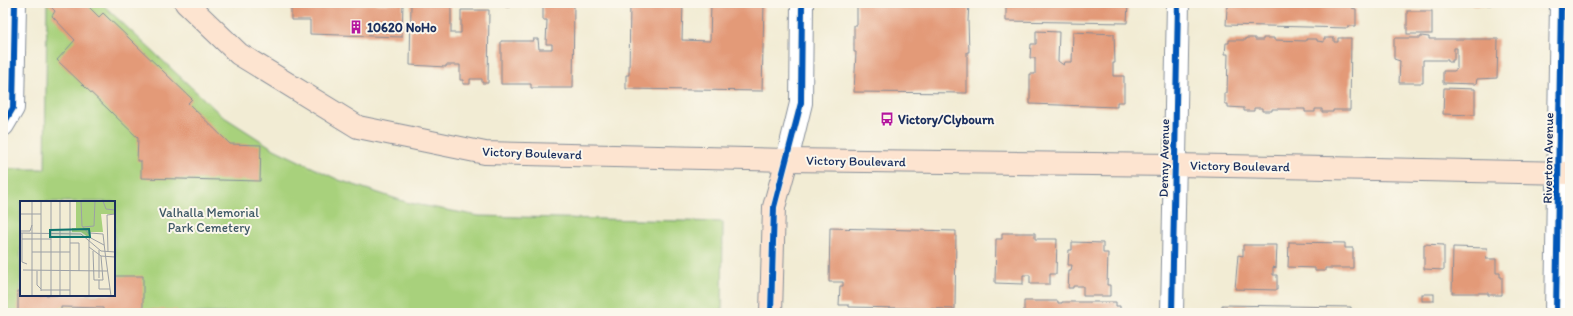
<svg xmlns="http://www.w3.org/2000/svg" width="1573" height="316" font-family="Itim,sans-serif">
	<rect width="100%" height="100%" fill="#fbf7ec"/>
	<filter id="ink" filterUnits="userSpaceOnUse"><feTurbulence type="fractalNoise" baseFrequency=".025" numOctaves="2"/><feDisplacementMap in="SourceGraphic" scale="8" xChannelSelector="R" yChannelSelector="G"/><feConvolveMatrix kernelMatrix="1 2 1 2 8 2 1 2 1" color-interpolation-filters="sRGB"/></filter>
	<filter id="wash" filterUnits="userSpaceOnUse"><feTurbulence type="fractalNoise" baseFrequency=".012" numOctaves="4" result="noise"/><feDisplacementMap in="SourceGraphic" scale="16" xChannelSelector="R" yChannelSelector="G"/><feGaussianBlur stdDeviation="0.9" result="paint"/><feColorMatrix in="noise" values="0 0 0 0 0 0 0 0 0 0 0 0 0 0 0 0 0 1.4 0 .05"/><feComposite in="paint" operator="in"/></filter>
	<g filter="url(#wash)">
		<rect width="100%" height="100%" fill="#f2ecd4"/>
		<path fill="#a8d17c" stroke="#62806d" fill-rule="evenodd" d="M47 3H101L221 115 274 149 339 180 409 203 479 216 723 222 722 313H3V169H45ZM21 202H114V295H21Z"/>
		<g id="blocks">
			<g fill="#e39a78">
				<path d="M49 3H85L99 17 103 13 192 99 188 103 230 144 261 145 260 181 141 178V161H137L138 138 57 60 75 40 52 16 55 11 48 4Z"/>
				<path d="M291 3 403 4 402 37 310 34V20H291Z"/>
				<rect x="506" y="3" width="4" height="4"/>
				<path d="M543 3H574L573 88H531V84H501V41H533V39H538L539 49H552V44H546L547 20H543Z"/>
				<path d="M630 3H683L682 40 710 41 711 3H764L762 91 626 89V75H629Z"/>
				<path d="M856 3H969L968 21 969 52H967V93L854 92 856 52H854V25H857V5H856Z"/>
				<path d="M1006 3H1128L1127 23 1006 21Z"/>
				<path d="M1228 3H1352V8L1356 9V26H1348V28L1226 25 1227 8H1228Z"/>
				<path d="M1453 3H1491V5L1453 4Z"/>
				<path d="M411 4H451V33H461V10H489L488 83H482V79H470V84H463V80H460V65H446V67L410 65Z"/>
				<rect x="1407" y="11" width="25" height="23"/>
				<path d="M1036 31 1059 32 1058 61 1062 64 1064 65 1065 62H1072L1073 32 1114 34 1115 63H1113V76H1124V102H1117V107L1030 104V74H1035V58H1030L1031 44H1036Z"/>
				<path d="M1421 36 1429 37V39H1498L1497 78 1477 79 1476 84 1443 83V71H1454L1457 69V48H1454V60H1452V62H1448V60H1423V83H1399L1400 61 1394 59V38H1421Z"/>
				<path d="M1246 38H1255V40H1263V38H1274V40L1306 41V39H1317V41L1324 42V38H1334V42H1338V38H1351L1350 110H1333V112H1322V109H1315V112H1305V109H1272V111H1262V108H1254V111H1244V108L1228 107V104H1225V93H1227L1228 54H1225L1226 43H1229V40H1246Z"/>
				<path d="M1444 88 1475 89V115L1443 114Z"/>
				<path d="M830 228 956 231 955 309 849 307V305H839L840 286H843V282H829Z"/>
				<path d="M1002 233H1035V239H1057L1056 274H1050V284H1030V275H1023V284L995 283 996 239H1002Z"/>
				<path d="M1072 242 1103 243V253H1108L1107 285H1110V296H1083V286H1073V288H1068L1069 271H1071L1072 265H1068L1069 250H1072Z"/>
				<path d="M1289 242 1345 243V248H1353V268H1325V271H1315V268L1288 267Z"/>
				<path d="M1424 244 1444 245V270L1424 269Z"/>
				<path d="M1243 245H1277L1276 268 1273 267V275H1277V290L1235 289 1238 255 1243 256Z"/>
				<path d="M1453 247 1487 248 1486 259H1496V273H1500V277H1502V295H1488V293H1452Z"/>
				<path d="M114 276H143V309L177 310 176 313H103V308L61 307V313H18V291H21V295H114Z"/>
				<rect x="1422" y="294" width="12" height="7"/>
				<path d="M1024 301H1058V303H1062V302H1116V306H1120V313H1024Z"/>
				<path d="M1222 305 1351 307V313H1222Z"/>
				<path d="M1423 311 1441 312V313H1423Z"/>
			</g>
		</g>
	</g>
	<g filter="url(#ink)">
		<use href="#blocks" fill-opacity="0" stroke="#868e99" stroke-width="1"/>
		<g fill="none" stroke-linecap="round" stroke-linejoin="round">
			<g stroke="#868e99" stroke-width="24">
				<g id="street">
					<path d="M3 125 13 108 15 3"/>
					<path d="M787 160 801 103 802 3"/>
					<path d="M1172 313 1178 3"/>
					<path d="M1556 313 1561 3"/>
				</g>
			</g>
			<g stroke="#868e99" stroke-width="24">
				<g id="secondary">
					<path d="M186 3 239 54 358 127 485 153 787 160 1175 165 1570 173"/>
					<path d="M771 313 774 207 787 160"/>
				</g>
			</g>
			<use href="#street" stroke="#fff" stroke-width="22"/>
			<use href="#secondary" stroke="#fde4d0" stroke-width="22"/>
			<g stroke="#fbf7ec" stroke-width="8">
				<g id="cycleway">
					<path d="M3 125 13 108 15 3"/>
					<path d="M771 313 774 207 801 103 802 3"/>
					<path d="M1172 313 1178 3"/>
					<path d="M1556 313 1561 3"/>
				</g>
			</g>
			<use href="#cycleway" stroke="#0057b8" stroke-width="6"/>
		</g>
	</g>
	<defs>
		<g id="building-bare" transform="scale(1.08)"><path d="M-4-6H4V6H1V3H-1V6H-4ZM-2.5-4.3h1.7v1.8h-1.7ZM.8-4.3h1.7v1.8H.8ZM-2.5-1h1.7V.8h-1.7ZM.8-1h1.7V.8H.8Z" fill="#b5179e" stroke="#fbf7ec" stroke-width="2.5" paint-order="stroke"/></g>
		<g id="bus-bare" transform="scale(1.08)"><path d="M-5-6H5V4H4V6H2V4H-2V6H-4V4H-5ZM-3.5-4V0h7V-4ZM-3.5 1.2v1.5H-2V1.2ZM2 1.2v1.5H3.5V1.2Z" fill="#b5179e" stroke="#fbf7ec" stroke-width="2.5" paint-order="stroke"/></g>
	</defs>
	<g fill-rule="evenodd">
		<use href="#building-bare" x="356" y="27"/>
		<use href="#bus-bare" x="887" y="119"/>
	</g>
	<g text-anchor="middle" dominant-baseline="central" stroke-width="4" stroke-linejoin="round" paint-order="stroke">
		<g font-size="13" font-weight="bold" fill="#1b2f5e" stroke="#fbf7ec" text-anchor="start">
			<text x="367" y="27">10620 NoHo</text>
			<text x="898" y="119">Victory/Clybourn</text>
		</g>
		<g font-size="13" fill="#1b2f5e" stroke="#fbf7ec">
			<text transform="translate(532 153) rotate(2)">Victory Boulevard</text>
			<text transform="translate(1164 158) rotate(-89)">Denny Avenue</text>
			<text transform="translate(1548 158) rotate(-89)">Riverton Avenue</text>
			<text transform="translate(856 161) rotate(1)">Victory Boulevard</text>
			<text transform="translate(1240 166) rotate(1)">Victory Boulevard</text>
		</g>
		<g font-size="13" fill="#3e5866" stroke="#fbf7ec">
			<text x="209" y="212">Valhalla Memorial<tspan x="209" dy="15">Park Cemetery</tspan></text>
		</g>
	</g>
	<g transform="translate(20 201)">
		<rect width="95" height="95" fill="#f2ecd4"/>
		<path d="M56 0H95V13H81L83 31H71L68 36 61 31H52V27H56Z" fill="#a8d17c"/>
		<path fill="none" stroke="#9ca0a5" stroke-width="1" d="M12 0V95M21 0V90M40 0V95M61 0 62 25 69 33M83 0 86 8 95 9M0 13H21M63 26 74 25 75 0M0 30H10L12 24M0 32 61 33 81 50 95 51M2 32V61L7 63M69 36 84 44M2 38H31M69 40 70 32 83 33 85 51M69 40V95M50 42H59V70M69 46 81 55 95 56M73 50 74 79H79M12 51H50M85 51 91 95M88 51 87 14 95 13M3 69 87 70M17 70V84L21 88M79 77V49M79 79H83L81 55M79 79V88H90M21 89H50M31 95V0M50 95V0"/>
		<path fill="#0f766e" fill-opacity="0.15" stroke="#0f766e" stroke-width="2" d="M69 28 70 36H30V29Z"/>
		<rect width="95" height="95" fill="none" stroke="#1b2f5e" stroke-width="2"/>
	</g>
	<rect width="1573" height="316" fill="none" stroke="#fbf7ec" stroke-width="16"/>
</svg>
